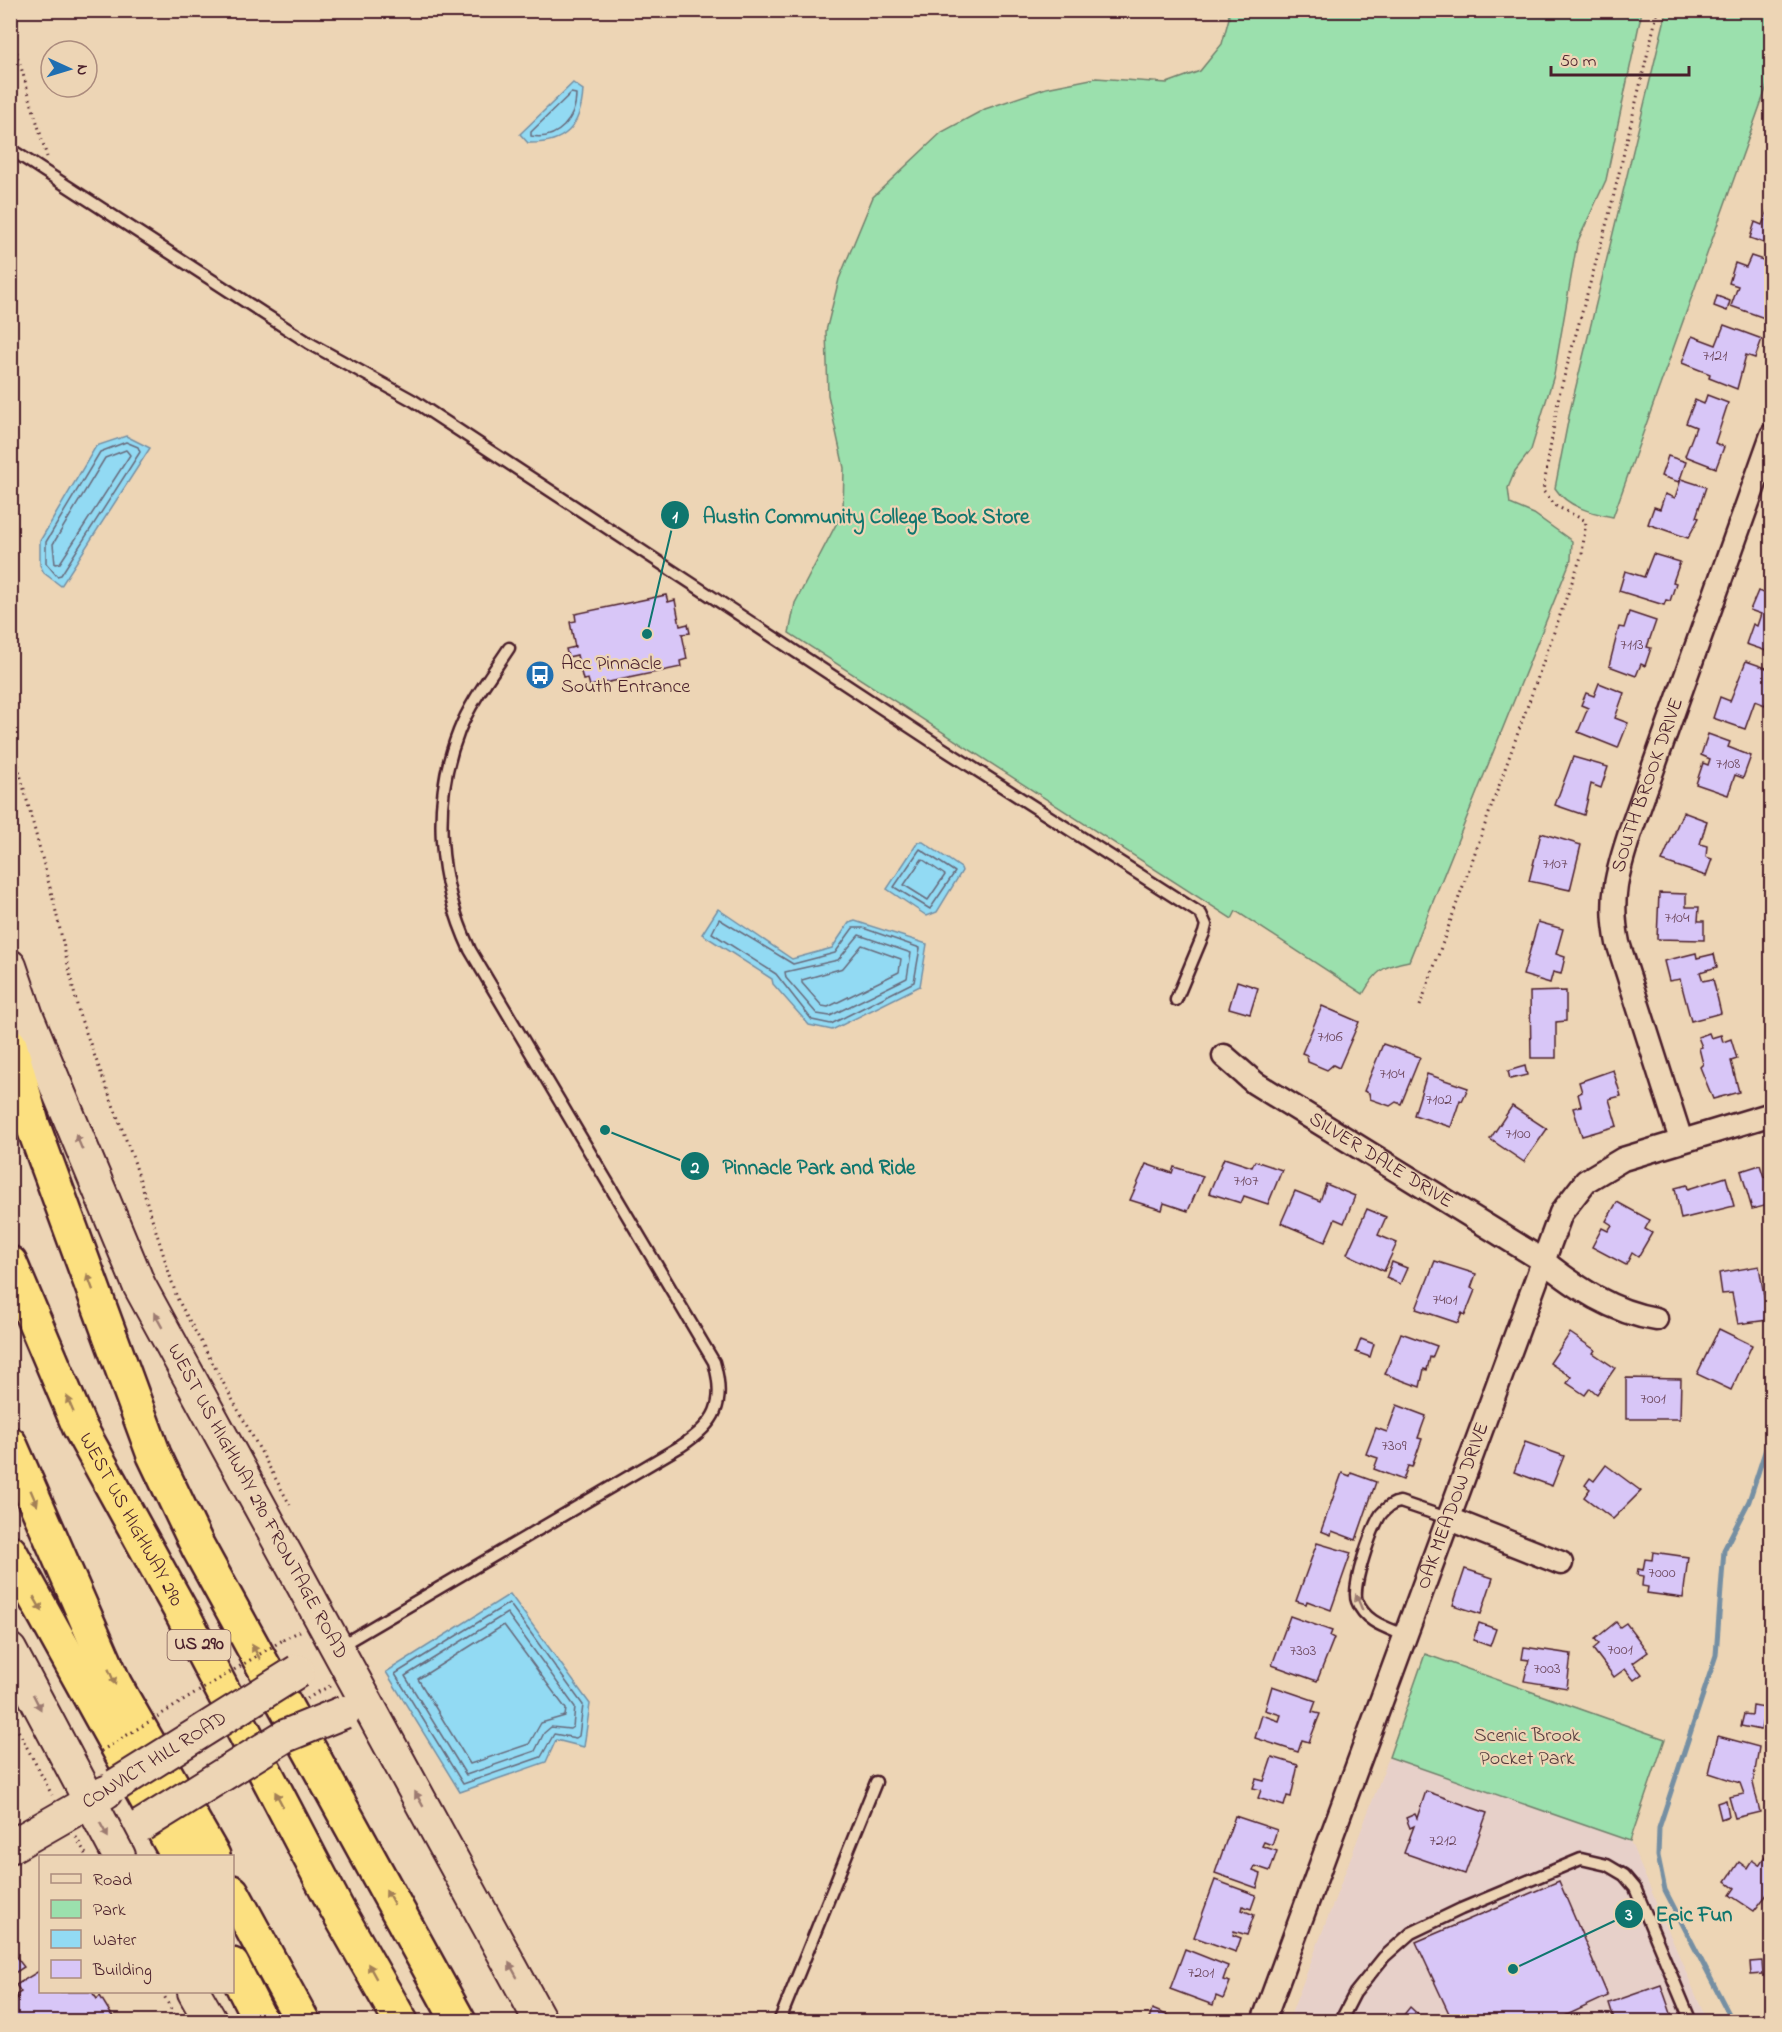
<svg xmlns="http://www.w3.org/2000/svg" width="1782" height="2032" font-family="'Indie Flower',sans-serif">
	<rect width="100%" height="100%" fill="#edd5b5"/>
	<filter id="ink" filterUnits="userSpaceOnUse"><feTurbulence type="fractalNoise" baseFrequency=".0167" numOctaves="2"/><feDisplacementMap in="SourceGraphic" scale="12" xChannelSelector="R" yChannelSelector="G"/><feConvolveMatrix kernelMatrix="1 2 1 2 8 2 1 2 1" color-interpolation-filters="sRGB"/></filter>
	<g filter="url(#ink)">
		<path fill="#e7d0c9" d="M1389 1757 1630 1841 1707 2021 1288 2022Z"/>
		<g fill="#9be0ad" stroke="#72806c" stroke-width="1.5">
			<path d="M1667 10 1771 11V75L1613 517C1592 513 1567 507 1555 488L1570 411Z"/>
			<path d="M1228 11H1642L1606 180 1577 243 1554 375 1531 450 1515 471 1508 488 1510 504 1534 514 1572 541 1571 559 1409 961C1382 966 1376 971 1363 994L1236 911 1232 919 789 633 795 603 843 511 844 468 828 395 826 331 839 279 873 197 942 132 985 109 1046 88 1096 78 1167 83 1200 71 1222 44 1229 18Z"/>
			<path d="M1425 1654 1665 1739 1630 1841 1389 1757Z"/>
		</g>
		<g fill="#92daf3" stroke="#758fa3" stroke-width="1.5">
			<path d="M573 83 583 90C581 127 565 144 528 143L520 134Z"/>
			<path d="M126 436 150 448 61 586 44 573 40 565V541L96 446Z"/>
			<path d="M918 842H923L961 868 962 871 937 912 927 916 887 889Z"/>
			<path d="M718 909 792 959 832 948 849 923 855 921 927 944 920 986 832 1030 809 1025 773 984 772 979 702 934Z"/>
			<path d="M510 1594 590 1704 584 1747 556 1740 546 1762 460 1792 386 1672Z"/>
		</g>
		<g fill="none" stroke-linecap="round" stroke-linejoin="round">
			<g stroke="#676a7b" stroke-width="1.5">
				<path d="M571 93 576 94C576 119 558 141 531 136V132Z"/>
				<path d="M126 442 138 447 140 452 61 575 57 576 46 563V542L100 452Z"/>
				<path d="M126 450 130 455 60 563 55 564 53 544 105 458Z"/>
				<path d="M920 849 955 872 930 909 894 887Z"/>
				<path d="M922 859 945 875 928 900 904 885Z"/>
				<path d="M719 919 793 964 835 953 853 928H863L920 948 914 982 831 1024 812 1020 776 974 712 933Z"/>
				<path d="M859 935 911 953 907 978 830 1016 817 1014 786 978 785 972 838 960Z"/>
				<path d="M862 945 901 959 899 972 828 1007 822 1006 802 983V980L843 968Z"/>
				<path d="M509 1603 583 1705 579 1736 576 1738 554 1734 541 1757 463 1784 395 1674Z"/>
				<path d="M507 1613 575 1707 573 1727 570 1729 551 1727 544 1733 535 1751 466 1775 405 1676Z"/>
				<path d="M504 1625 566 1709 565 1716 541 1723 529 1744 470 1764 418 1679Z"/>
			</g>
			<path stroke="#758fa3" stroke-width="5" d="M1733 2022 1665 1890 1658 1856 1659 1828 1716 1655 1724 1550 1749 1501 1772 1430"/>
		</g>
		<g fill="#d8c6f7" stroke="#4a1f2b" stroke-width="1.5">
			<path d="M1772 199V246L1750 238 1755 222 1762 225Z"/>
			<path d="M1751 256 1772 263V277L1768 289 1772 290 1770 320 1731 306 1738 286 1729 283 1735 263 1746 267Z"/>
			<path d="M1717 296 1730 301 1727 311 1714 306Z"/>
			<path d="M1724 325 1762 339 1755 358 1746 355 1737 389 1709 378 1710 374 1682 363 1692 336 1716 345Z"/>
			<path d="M1707 395 1728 403 1715 443 1724 447 1716 468 1685 456 1696 427 1686 423 1695 400 1704 404Z"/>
			<path d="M1668 456 1686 462 1679 482 1661 476Z"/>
			<path d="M1681 479 1706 487 1696 517 1699 518 1688 538 1648 524 1654 507 1660 509 1665 494 1675 498Z"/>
			<path d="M1653 554 1680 562 1673 582 1676 583 1670 601 1666 600 1664 605 1619 591 1625 571 1644 577Z"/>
			<path d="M1758 591 1772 596V653L1746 644 1753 624 1757 626 1761 614 1750 610Z"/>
			<path d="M666 595 668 602 675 600 680 626 688 624 690 633 682 634 687 659 680 661 681 667 590 686 588 679 583 680 577 655 568 657 566 649 575 647 570 622 576 621 575 614Z"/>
			<path d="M1629 612 1656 621 1647 647 1651 648 1645 666 1641 664 1636 676 1609 666 1619 627 1624 628Z"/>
			<path d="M1746 661 1772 670V687L1765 705 1755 701 1745 729 1713 718 1720 697 1730 701Z"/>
			<path d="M1599 683 1624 693 1615 718 1628 723 1618 748 1578 732 1588 708 1581 705 1586 693 1594 696Z"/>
			<path d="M1708 734 1730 742 1728 747 1751 756 1743 778 1735 775 1728 795 1696 784 1703 763 1708 765 1710 759 1701 755Z"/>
			<path d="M1573 757 1608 767 1601 788 1591 784 1584 815 1555 805Z"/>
			<path d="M1683 812 1707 821 1700 844 1707 846 1706 857 1712 859 1706 876 1662 861Z"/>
			<path d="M1541 833 1581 845 1570 890 1529 881Z"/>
			<path d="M1659 893 1686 894V907H1699L1698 921H1704V940L1657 939Z"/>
			<path d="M1538 922 1563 929 1556 954 1565 957 1561 974 1553 972 1550 983 1523 975Z"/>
			<path d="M1696 953 1697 958 1714 954 1717 967 1700 972 1703 981 1713 979 1721 1013 1691 1021 1680 979 1669 981 1664 961Z"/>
			<path d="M1237 981 1258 988 1250 1014 1229 1008Z"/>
			<path d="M1566 991V1021L1556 1022V1058H1531L1530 992Z"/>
			<path d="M1322 1006 1359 1022 1339 1068 1333 1065 1327 1070 1308 1062 1307 1055 1302 1053Z"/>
			<path d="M1709 1033 1711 1038 1721 1035 1723 1042 1731 1039 1737 1059 1731 1061 1739 1092 1713 1099 1700 1067 1703 1064 1699 1048 1702 1047 1698 1037Z"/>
			<path d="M1383 1044 1420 1057 1401 1104 1396 1102 1390 1106 1370 1099 1369 1093 1364 1091Z"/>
			<path d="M1525 1066 1527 1075 1510 1079 1508 1071Z"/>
			<path d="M1613 1070 1621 1096 1609 1099 1617 1126 1582 1136 1573 1108 1581 1106 1578 1094 1582 1092 1579 1082Z"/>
			<path d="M1427 1074 1468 1088 1462 1101 1460 1100 1451 1127 1414 1115Z"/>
			<path d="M1512 1106 1547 1129 1524 1162 1490 1139Z"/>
			<path d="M1224 1158 1252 1167 1255 1161 1282 1170 1268 1204 1244 1196 1241 1203 1209 1193Z"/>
			<path d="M1146 1164 1172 1173 1174 1167 1203 1176 1188 1211 1164 1203 1162 1210 1130 1200Z"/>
			<path d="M1760 1165 1764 1177 1772 1175V1204L1752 1209 1741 1171Z"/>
			<path d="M1726 1177 1734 1206 1681 1219 1675 1188 1687 1185 1688 1189Z"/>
			<path d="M1326 1184 1355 1196 1344 1223 1335 1219 1325 1242 1281 1223 1295 1191 1320 1201Z"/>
			<path d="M1617 1202 1650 1220 1645 1229 1652 1233 1638 1257 1632 1253 1626 1265 1592 1247 1602 1228 1608 1231 1612 1225 1606 1221Z"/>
			<path d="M1367 1209 1386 1217 1378 1235 1397 1243 1384 1271 1347 1254Z"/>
			<path d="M1435 1261 1476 1274 1471 1288 1475 1290 1465 1315 1462 1313 1458 1323 1416 1309Z"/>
			<path d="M1392 1262 1407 1268 1400 1284 1386 1278Z"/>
			<path d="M1759 1266 1768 1320 1738 1324 1732 1293 1722 1294 1719 1273Z"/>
			<path d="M1719 1329 1752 1345 1731 1390 1697 1374Z"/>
			<path d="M1401 1333 1437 1346 1432 1358 1430 1357 1427 1370 1424 1369 1420 1387 1385 1374Z"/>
			<path d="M1570 1333 1595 1350 1593 1353 1615 1368 1597 1394 1590 1388 1585 1395 1567 1383 1571 1377 1550 1363Z"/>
			<path d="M1361 1339 1374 1344 1370 1357 1356 1352Z"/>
			<path d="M1626 1378 1681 1379 1680 1419H1626Z"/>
			<path d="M1397 1405 1426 1416 1418 1438 1422 1439 1412 1467 1408 1466 1403 1480 1374 1469 1378 1458 1366 1454 1376 1428 1387 1432Z"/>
			<path d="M1525 1442 1564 1456 1552 1486 1514 1472Z"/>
			<path d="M1606 1465 1641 1491 1613 1519 1584 1497 1590 1489 1585 1485 1590 1478 1594 1481Z"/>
			<path d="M1342 1473 1350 1476 1351 1473 1376 1482 1356 1540 1332 1531 1331 1535 1321 1531Z"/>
			<path d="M1317 1543 1351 1553 1331 1610 1307 1601 1306 1604 1296 1601Z"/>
			<path d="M1653 1552 1688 1557 1683 1598 1647 1593 1648 1587 1642 1586 1643 1576 1637 1575 1638 1569 1643 1570 1645 1559 1652 1560Z"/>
			<path d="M1465 1569 1493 1578 1481 1614 1453 1605Z"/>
			<path d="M1290 1616 1332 1631 1330 1636 1334 1638 1317 1681 1272 1665Z"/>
			<path d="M1616 1622 1620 1627 1626 1623 1648 1652 1633 1663 1642 1674 1634 1680 1625 1669 1614 1677 1593 1649 1599 1644 1595 1639Z"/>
			<path d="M1479 1623 1496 1629 1490 1646 1473 1640Z"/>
			<path d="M1524 1647 1571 1654 1567 1688 1524 1681 1529 1660 1522 1659Z"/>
			<path d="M1272 1686 1316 1701 1312 1712 1320 1714 1318 1719 1309 1742 1302 1740 1298 1752 1255 1738 1262 1715 1279 1721 1281 1715 1265 1710Z"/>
			<path d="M1753 1706 1765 1708 1761 1730 1741 1726 1744 1714 1752 1715Z"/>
			<path d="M1718 1736 1759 1747 1753 1783 1760 1812 1735 1818 1729 1797 1744 1794 1740 1783 1709 1773Z"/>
			<path d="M1272 1757 1298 1765 1291 1797 1287 1796 1284 1806 1258 1798 1261 1790 1253 1788 1256 1779 1264 1781Z"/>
			<path d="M1426 1791 1487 1813 1465 1874 1404 1853 1414 1826 1410 1828 1406 1818 1415 1814 1417 1818Z"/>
			<path d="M1726 1800 1729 1816 1721 1819 1717 1803Z"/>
			<path d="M1235 1816 1277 1830 1272 1845 1264 1842 1262 1846 1277 1851 1270 1871 1255 1866 1253 1871 1261 1874 1257 1888 1215 1873Z"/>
			<path d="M1770 1849 1772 1888 1754 1911 1730 1895 1735 1888 1726 1881 1739 1862 1747 1868 1752 1860 1759 1865Z"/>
			<path d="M1215 1880 1256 1895 1251 1909 1243 1906 1242 1910 1254 1915 1247 1935 1234 1931 1233 1935 1241 1938 1236 1952 1194 1937Z"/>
			<path d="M1559 1881 1608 1996 1552 2022H1453L1416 1942Z"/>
			<path d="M10 1949 24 1967 10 1976Z"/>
			<path d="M1185 1949 1228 1966 1223 1980 1230 1982 1223 1999 1216 1996 1213 2005 1170 1989Z"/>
			<path d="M1762 1961 1763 1974 1751 1975 1750 1962Z"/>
			<path d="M39 1971 40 1992H92L97 1999 100 1996 116 2022H13L10 2003 18 1998 16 1995 21 1992 16 1985Z"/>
			<path d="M1661 1985 1674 2022H1615L1609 2003Z"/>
			<path d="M1410 2007 1426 2022H1398Z"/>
			<path d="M1152 2009 1184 2022H1148Z"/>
		</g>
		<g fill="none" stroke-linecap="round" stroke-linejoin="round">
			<g stroke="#4a1f2b" stroke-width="15">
				<g id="lane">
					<path d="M10 149 309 343 414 401 939 746 1201 914 1206 925 1204 933 1176 1000"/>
					<path d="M1404 1635C1385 1627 1365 1622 1357 1601 1351 1587 1372 1528 1381 1514 1386 1508 1393 1503 1400 1502L1447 1518"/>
					<path d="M340 1646 681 1446C716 1423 726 1404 714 1362L470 950C438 881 431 802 459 731 471 701 492 674 509 648"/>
					<path d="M779 2022 876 1782"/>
					<path d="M1340 2022 1355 1993 1384 1957 1411 1933 1461 1909 1581 1859 1607 1865 1624 1875 1635 1888 1691 2022"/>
				</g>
			</g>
			<g stroke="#4a1f2b" stroke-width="27">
				<g id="street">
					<path id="s1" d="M1224 1056 1255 1083 1542 1260C1577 1288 1612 1312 1656 1319"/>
					<path id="s2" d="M1681 1140 1618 943C1609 899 1617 872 1631 830L1772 435"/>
					<path d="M1447 1518 1561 1563"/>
					<path id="s3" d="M1263 2022 1561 1213 1586 1181 1623 1159 1772 1114"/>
				</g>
			</g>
			<g stroke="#4a1f2b" stroke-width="36">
				<g id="secondary">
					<path id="s4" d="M10 966 27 1016 139 1285 541 2022"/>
					<path d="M10 1650 119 1856"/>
					<path d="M10 1847 106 1792"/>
					<path d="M194 1992 211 2022"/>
				</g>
			</g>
			<g stroke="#4a1f2b" stroke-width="38">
				<g id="highway">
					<path d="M10 1045 32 1123 154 1455 198 1547 459 2022"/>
					<path id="s5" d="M10 1263 79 1426 182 1613 337 1909 401 2022"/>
					<path d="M10 1444 115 1685 213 1856"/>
					<path d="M10 1552 178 1856"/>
					<path d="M232 1892 303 2022"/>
					<path d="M232 1965 261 2022"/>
				</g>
			</g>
			<g stroke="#4a1f2b" stroke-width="3" stroke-dasharray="1.5 4.5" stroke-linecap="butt">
				<path d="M10 29 47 157"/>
				<path d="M10 736 54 903 79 1014 134 1161 177 1298 290 1505"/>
				<path d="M1420 1006 1582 554 1586 521 1556 506 1543 491 1559 395 1609 215 1658 10"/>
				<path d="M283 1640 300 1631"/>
				<path d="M318 1692 330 1686"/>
				<path d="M10 1715 52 1795"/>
				<path d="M76 1837 87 1856"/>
				<path d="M162 1992 178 2022"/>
			</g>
			<use href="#lane" stroke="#edd5b5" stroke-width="10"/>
			<use href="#street" stroke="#edd5b5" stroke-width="22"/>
			<use href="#secondary" stroke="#edd5b5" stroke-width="32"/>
			<use href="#highway" stroke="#fce080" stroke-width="33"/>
			<g stroke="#4a1f2b" stroke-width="36" stroke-linecap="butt">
				<g id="secondary-bridge">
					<path d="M116 1785 298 1671"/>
					<path d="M142 1825 285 1736 344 1712"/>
				</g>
			</g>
			<g stroke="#4a1f2b" stroke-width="3" stroke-dasharray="1.5 4.5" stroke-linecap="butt">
				<path d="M307 1699 318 1692"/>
				<path d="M101 1751 283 1640"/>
			</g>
			<use href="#secondary-bridge" stroke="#edd5b5" stroke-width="32"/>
		</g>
		<defs><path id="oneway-solid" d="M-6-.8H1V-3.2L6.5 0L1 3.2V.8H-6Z" transform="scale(1.5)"/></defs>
		<g fill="#9c7a70">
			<use href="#oneway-solid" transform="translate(79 1142) rotate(-113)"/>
			<use href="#oneway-solid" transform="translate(158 1320) rotate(-119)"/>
			<use href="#oneway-solid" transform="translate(1359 1602) rotate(-113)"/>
			<use href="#oneway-solid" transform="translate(37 1702) rotate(63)"/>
			<use href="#oneway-solid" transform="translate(419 1799) rotate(-119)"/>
			<use href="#oneway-solid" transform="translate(104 1830) rotate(61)"/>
			<use href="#oneway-solid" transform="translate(513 1970) rotate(-119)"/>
		</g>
		<g fill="#a38056">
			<use href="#oneway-solid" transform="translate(90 1282) rotate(-110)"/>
			<use href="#oneway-solid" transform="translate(70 1404) rotate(-113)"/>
			<use href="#oneway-solid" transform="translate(34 1498) rotate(67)"/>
			<use href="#oneway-solid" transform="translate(38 1604) rotate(60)"/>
			<use href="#oneway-solid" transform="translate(256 1652) rotate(-119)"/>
			<use href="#oneway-solid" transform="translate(112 1677) rotate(66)"/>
			<use href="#oneway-solid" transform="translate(279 1799) rotate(-118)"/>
			<use href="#oneway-solid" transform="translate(390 1897) rotate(-119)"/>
			<use href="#oneway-solid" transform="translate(372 1971) rotate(-119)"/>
		</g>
	</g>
	<defs>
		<g id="bus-disc" transform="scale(1.5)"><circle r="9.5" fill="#1f6fb2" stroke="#edd5b5"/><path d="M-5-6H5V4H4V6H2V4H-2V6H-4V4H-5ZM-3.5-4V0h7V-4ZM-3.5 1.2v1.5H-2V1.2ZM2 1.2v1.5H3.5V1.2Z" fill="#fff"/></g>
	</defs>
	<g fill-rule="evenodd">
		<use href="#bus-disc" x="540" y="675"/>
	</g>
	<g text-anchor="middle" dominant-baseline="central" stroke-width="4.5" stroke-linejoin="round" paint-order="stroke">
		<g font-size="16" fill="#6e495e">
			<text x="1715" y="356">7121</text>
			<text x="1632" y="645">7113</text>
			<text x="1728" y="764">7108</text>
			<text x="1555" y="864">7107</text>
			<text x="1677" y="918">7104</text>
			<text x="1330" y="1037">7106</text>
			<text x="1392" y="1074">7104</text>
			<text x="1439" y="1100">7102</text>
			<text x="1518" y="1134">7100</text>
			<text x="1246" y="1181">7107</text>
			<text x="1445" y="1300">7401</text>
			<text x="1653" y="1399">7001</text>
			<text x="1394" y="1446">7309</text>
			<text x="1662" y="1573">7000</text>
			<text x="1620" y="1650">7001</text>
			<text x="1303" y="1651">7303</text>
			<text x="1547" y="1669">7003</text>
			<text x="1443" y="1841">7212</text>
			<text x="1201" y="1973">7201</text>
		</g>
		<rect fill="#edd5b5" stroke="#7b5654" stroke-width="1.5" x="167.5" y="1630" width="63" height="30" rx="4.5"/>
		<g font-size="18" font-weight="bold" fill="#4a1f2b">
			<text x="199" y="1645">US 290</text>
		</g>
		<g font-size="20" fill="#4a1f2b" stroke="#edd5b5" text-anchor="start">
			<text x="561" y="664">Acc Pinnacle<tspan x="561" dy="23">South Entrance</tspan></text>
		</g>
		<g font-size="20" fill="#4a1f2b" stroke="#edd5b5">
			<text stroke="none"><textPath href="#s2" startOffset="370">SOUTH BROOK DRIVE</textPath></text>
			<text stroke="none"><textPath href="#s1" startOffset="189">SILVER DALE DRIVE</textPath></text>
			<text stroke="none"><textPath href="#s4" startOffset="591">WEST US HIGHWAY 290 FRONTAGE ROAD</textPath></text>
			<text stroke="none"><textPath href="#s3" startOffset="550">OAK MEADOW DRIVE</textPath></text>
			<text stroke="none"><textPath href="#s5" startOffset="284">WEST US HIGHWAY 290</textPath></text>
			<text transform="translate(155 1761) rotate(-32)">CONVICT HILL ROAD</text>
		</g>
		<g font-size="20" fill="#563c3e" stroke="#edd5b5">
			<text x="1527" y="1736">Scenic Brook<tspan x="1527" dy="23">Pocket Park</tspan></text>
		</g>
	</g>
	<path fill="none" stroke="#0f766e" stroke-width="2" d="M647 634L675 515M605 1130L695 1166M1513 1969L1629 1914"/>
	<g fill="#0f766e" stroke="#edd5b5" stroke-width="2">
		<circle cx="647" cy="634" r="6"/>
		<circle cx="605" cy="1130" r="6"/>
		<circle cx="1513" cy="1969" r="6"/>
		<circle cx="675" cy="515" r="15"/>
		<circle cx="695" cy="1166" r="15"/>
		<circle cx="1629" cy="1914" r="15"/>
	</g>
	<g font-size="18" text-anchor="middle" font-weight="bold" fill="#fff">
		<text x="675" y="522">1</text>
		<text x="695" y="1173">2</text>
		<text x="1629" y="1920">3</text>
	</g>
	<g font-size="21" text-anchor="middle" font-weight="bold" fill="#0f766e" stroke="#edd5b5" stroke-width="4.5" stroke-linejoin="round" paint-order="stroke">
		<text x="866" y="523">Austin Community College Book Store</text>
		<text x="819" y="1174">Pinnacle Park and Ride</text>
		<text x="1694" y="1921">Epic Fun</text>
	</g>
	<rect width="1782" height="2032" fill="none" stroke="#edd5b5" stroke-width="36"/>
	<rect x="18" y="18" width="1746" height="1996" fill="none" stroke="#4a1f2b" stroke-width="2" filter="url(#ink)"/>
	<rect x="39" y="1855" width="195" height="138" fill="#edd5b5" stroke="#ac8c7e" stroke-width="1.5"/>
	<rect x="51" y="1874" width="30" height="9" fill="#edd5b5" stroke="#ac8c7e" stroke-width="1.5"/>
	<text x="93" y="1885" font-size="18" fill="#4a1f2b">Road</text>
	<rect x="51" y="1900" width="30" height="18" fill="#9be0ad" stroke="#ac8c7e" stroke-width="1.5"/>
	<text x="93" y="1915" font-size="18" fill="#4a1f2b">Park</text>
	<rect x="51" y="1930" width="30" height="18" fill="#92daf3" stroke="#ac8c7e" stroke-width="1.5"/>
	<text x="93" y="1945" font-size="18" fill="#4a1f2b">Water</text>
	<rect x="51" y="1960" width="30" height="18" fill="#d8c6f7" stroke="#ac8c7e" stroke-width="1.5"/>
	<text x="93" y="1975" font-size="18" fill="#4a1f2b">Building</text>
	<g transform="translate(69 69) rotate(94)"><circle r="28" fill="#edd5b5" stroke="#ac8c7e" stroke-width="1.5"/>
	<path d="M0-4.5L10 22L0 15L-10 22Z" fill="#1f6fb2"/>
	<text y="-9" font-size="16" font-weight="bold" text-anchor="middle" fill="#4a1f2b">N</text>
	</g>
	<path d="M1551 66v9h138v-9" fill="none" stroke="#4a1f2b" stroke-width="3"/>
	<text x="1560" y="66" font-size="18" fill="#4a1f2b" stroke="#edd5b5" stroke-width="4.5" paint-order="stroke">50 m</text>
</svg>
